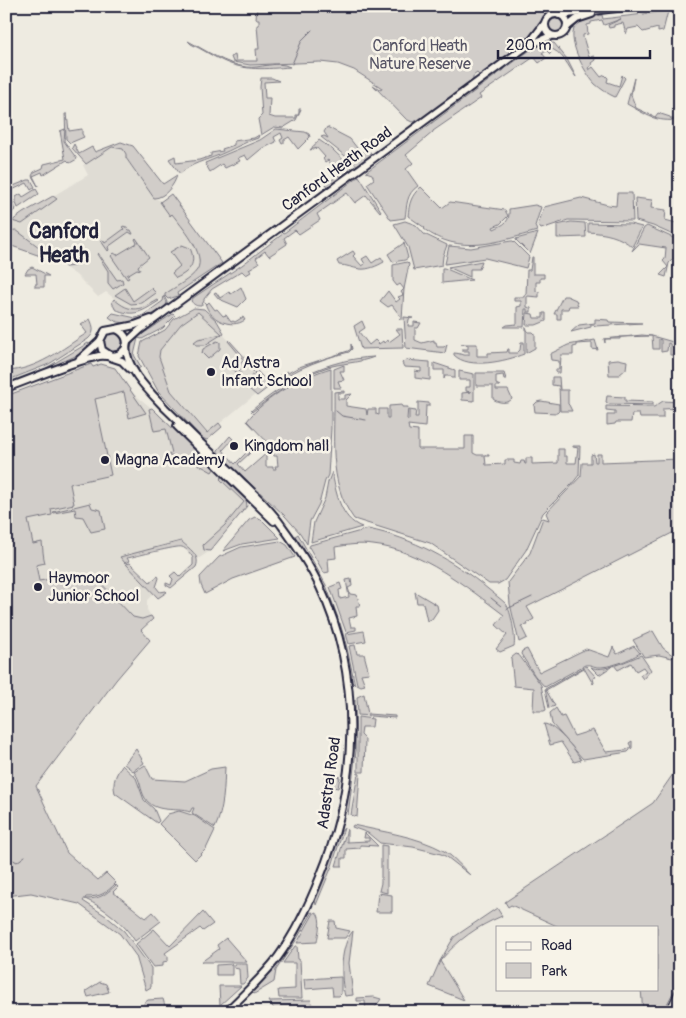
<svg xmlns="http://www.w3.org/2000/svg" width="686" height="1018" font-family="Pangolin,sans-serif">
	<rect width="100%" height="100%" fill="#eeebe1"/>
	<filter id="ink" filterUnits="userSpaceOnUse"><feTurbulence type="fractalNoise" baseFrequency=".02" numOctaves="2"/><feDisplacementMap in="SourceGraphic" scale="10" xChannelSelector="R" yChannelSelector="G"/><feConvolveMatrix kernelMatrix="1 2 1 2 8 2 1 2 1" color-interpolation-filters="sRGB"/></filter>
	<g filter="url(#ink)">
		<g fill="#dfdcd4">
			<path d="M112 147 123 149 126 154V158L154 198 181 208 222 263 177 293 141 308 132 310 124 306 106 292 98 297 76 275 63 266 62 262 6 244V229L13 220 88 175 83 165Z"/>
			<path d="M199 312H203L268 384 208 433 171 391 159 357 160 350 181 324Z"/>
			<path d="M91 364 93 367 101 364 115 368 134 394 158 413 246 500 247 506 210 551 198 559 183 543 121 557 154 593 147 600V610L153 619 44 641 6 396Z"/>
		</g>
		<g fill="#d1cdc9" stroke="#7a7882">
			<path d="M257 6H601V7L557 11 546 15 531 37 518 49 481 77 477 73 473 76V83L419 120 412 122 406 119 373 85 381 90 382 88 354 70 338 64 320 62 250 65 233 62 231 57 235 55 236 61H257L256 49H259L257 25H259V19H256Z"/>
			<path d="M668 11 663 31 658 32V28L643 32 638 27 628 29 626 34 623 23 614 25V27L609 28 608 25 621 19 604 25 602 20 591 22V24L587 25 588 34 583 35V37L589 57 594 56 595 60 591 63 592 65 588 68 589 70 593 67 601 77 605 75 608 78 607 82 619 86 622 75 625 78 615 97C608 94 601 89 595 84 585 73 564 37 577 24 582 18 594 17 602 15L603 19Z"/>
			<circle cx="556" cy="26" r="7"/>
			<path d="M188 41C207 51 225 64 246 67 260 69 277 60 290 67 267 69 244 71 223 61 212 56 202 49 191 44Z"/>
			<path d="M554 43 567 59 576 77C569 68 562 50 548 48L551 53 550 54 546 50 542 53 546 58 539 63 534 57 479 95 481 98 433 131V132L406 155 413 163 406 169 418 186C406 194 407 205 405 218L391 220 367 184 374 179 372 174 366 172 530 50 541 44Z"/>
			<path d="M261 78H272L279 81 264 82 265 98H270L269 116 275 118H296V115H299V109H301L296 120 283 128 274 127 261 135 258 119 262 115 260 87Z"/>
			<path d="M634 78 631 95 636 108 655 117 658 113 670 117 671 119 680 120C654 122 649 116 627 104Z"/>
			<path d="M65 114H67L69 131 82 129V134L84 137 70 143 66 139Z"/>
			<path d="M327 127 350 139 361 153 367 148 372 155 358 166 321 137 324 136 328 138 324 132Z"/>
			<path d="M65 129 64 141 77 159 70 163 67 160 43 175 42 172 33 176 38 186 32 176 34 172 43 168 44 164 65 159 60 131Z"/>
			<path d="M276 129 305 132 309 134 310 137 298 149 289 137 284 140V143L282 144 280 140 283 138 281 133 274 137 276 142 260 150 248 160 245 155 238 158 240 161 225 168 222 164 210 172 205 163 260 140Z"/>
			<path d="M259 135 258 138C244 142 232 150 219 155 205 161 191 163 180 174L169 159 175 156 176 163 199 160 211 156V153L223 151 222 149 234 145V141L254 138Z"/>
			<path d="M319 140 332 149 353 169 329 188 326 184 339 175 328 160 325 162 323 159 325 157 317 148 310 150Z"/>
			<path d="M121 142 133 146 163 184 177 175C175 184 165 198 154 198L126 158V154L123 149 112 147 86 164 72 148 74 144 79 154 92 147 95 152Z"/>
			<path d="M359 176 381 211 380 212 366 195 355 203 347 193 317 214 320 220 299 234 295 230 284 238 287 244 269 256 265 251 256 258 259 263 249 269 251 272 246 275 242 271 212 289 204 299V301L201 306C196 306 194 305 191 301L193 298 242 265Z"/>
			<path d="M28 180H31L35 187 31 190 27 183 8 192 16 209 9 215 11 212 8 207H6L11 201 6 197V189Z"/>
			<path d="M421 187 442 208 450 202 505 210 508 216 500 224 493 227 494 229C505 224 510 222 509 209L535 205 541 207 535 226 537 231C498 242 459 256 424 229L425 228 408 216C409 204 411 195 421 187Z"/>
			<path d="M36 189 39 194 18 208 16 203V197L21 194 23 197Z"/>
			<path d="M617 193H632L633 221 568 220 541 229 538 225 544 207 581 198 608 205 616 206Z"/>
			<path d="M171 194 222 263 177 293 178 296 168 299 165 296V294C175 287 191 279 197 270 207 254 181 226 172 214L170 216 160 202Z"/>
			<path d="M53 196 57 199 22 224 12 221 23 213Z"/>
			<path d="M635 198 652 200 651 208 666 210 665 220 680 224V238L653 226 636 221Z"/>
			<path d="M405 221 416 225 424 234 447 245 443 256 442 265 414 270 408 247 394 224Z"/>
			<path d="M571 222 585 223 586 237 557 238V225Z"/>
			<path d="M588 223 630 224 642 227 632 247C621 236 604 233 588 232Z"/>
			<path d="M124 226 129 230H131L133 234H132L129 232 108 247 109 250 108 251 101 241 103 240 105 243 124 229 122 227Z"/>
			<path d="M647 226 680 241V252L669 263 666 277 660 275 668 267 663 261 665 259 666 248 639 244 632 251 644 228Z"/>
			<path d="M16 230 43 250 67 257 74 266 65 267C60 261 57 260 49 259L6 244V231Z"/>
			<path d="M538 233 530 254 516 240V239Z"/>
			<path d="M136 238 149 257 138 266 140 270 137 269 127 275 129 278 127 279 111 256 114 253 117 255 137 243 135 239Z"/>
			<path d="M511 241H513L529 257 526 268 485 258 445 264 449 246 471 248Z"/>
			<path d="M404 243 408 258 405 260 393 262 388 254Z"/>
			<path d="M182 245 190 248C197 263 190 272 176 278L172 273 180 266 170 252Z"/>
			<path d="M353 251 355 254 353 256 362 266 365 264 362 259 367 256 372 263 381 257 384 262C377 266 368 270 360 269 352 268 347 265 339 265L337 261Z"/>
			<path d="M98 253 117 280 122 279 123 283 113 289 108 283V271L97 254Z"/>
			<path d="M532 257H533V274H544V278H540V282H536V291L539 292V297L527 296V307L531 308V312H527V309H525L524 327H504L507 325 517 324V307L521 306V301H514V297H524V295L526 294 527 270H530Z"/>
			<path d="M482 261 479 269H470V277L448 267Z"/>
			<path d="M407 262 409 264 404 289 402 319H399L401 317 392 305 388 307 380 301 388 291 396 302 400 299 398 297 403 295 401 292 404 289 400 284 397 286 393 281V265Z"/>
			<path d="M32 267 49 276H44V287H35V284H37L36 274H25L28 269Z"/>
			<path d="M442 268H444L472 280 442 283Z"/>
			<path d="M241 287 246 299 238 307 219 299 214 293 216 292 220 298 229 292 231 294Z"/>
			<path d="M125 288 133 301 151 288 156 293 142 303 131 304 115 295Z"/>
			<path d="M164 296 167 302 166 306C151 316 125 331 109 317L113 313 136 318 142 316 163 301Z"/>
			<path d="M563 296H567L576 300 578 306H569L568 309H561V319H557V314H554Z"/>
			<path d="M114 299C131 314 140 310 158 300L159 301C143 311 134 318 115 309L112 302Z"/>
			<path d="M205 302 207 304 209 302 215 310 217 309 223 316 226 315 231 322 233 321 235 322 243 317 245 320C231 330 208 319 205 302Z"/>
			<path d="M194 308 204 309 217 321 224 333 205 345H196L194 342 198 339 222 334 198 312 181 324 160 350 159 357 171 391 207 433 219 423 222 427 207 440 202 438 158 391 139 356 142 342 165 330 174 319Z"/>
			<path d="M527 313 533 314 534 318H543V313H546V321L536 325H526Z"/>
			<path d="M173 314 175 316 163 328 142 339 138 338 134 355 141 367 138 369C123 346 133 340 152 328 159 323 166 318 173 314Z"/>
			<path d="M404 317 413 318 409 319 408 326H414V322L421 323 418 328H415V340L422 343 434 340V342H436L437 347H444L447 344 445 353 406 348Z"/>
			<path d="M90 319C94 327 95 333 88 339L49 364 6 381V371C37 370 62 349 87 333L81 325Z"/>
			<path d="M595 319 608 320 609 322 642 323 595 326 594 325H591V327L571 332 579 325 595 323Z"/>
			<path d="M362 321 365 328 359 332 369 345 375 340 379 344 383 341 384 343 388 340 389 342 400 334 396 329H402L403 348 361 349 354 326Z"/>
			<path d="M526 327 528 332H533L535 334V348L526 353Z"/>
			<circle cx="113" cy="342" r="9"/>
			<path d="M642 335 652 336 680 344V367H678L677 348H675V355H670V344L668 343 667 351 661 352V340L659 339V349H653L652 336 620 337V339H605V343L604 339Z"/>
			<path d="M229 340 268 383 287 371 288 373 299 367 348 351 351 349V344L352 349 349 352C315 360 284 374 257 396L249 389 243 388 241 379 244 376 247 380 255 373 246 364 239 370 241 373 239 375 233 369 244 360 228 341Z"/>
			<path d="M595 340 598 350 592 349V343L577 344V346L573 347V355H561L560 373H556V369H559V361L551 360 550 354 568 345Z"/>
			<path d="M217 341 220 342V349L208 359 202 353 203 349Z"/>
			<path d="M521 342H524V354C506 361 469 370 454 355V353C460 353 463 356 469 355V351H462V349H468V345L461 344H477V356H488V353L507 352 508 349H509V353H517L520 350Z"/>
			<path d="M88 343 92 346 82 353 38 373Z"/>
			<path d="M374 357C360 363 340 363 325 368 298 377 274 394 252 412L251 411C285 381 328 359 374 357Z"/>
			<path d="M618 359 627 361 626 369 619 375H609L608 360Z"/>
			<path d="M405 360 430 362V380L415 378V371L421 372V368L404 367 402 363Z"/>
			<path d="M434 363 455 370V378H452L451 376H445L444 379V370H434Z"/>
			<path d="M91 364 93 367 101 364 115 368 146 413 129 418 124 392 95 399 111 475 70 484 74 504 51 509 52 515 28 520 33 544 42 542C43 550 43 556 45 563L36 565 39 581 62 577 69 582 96 578 133 617 142 619 151 616 153 619 141 630 150 640 116 680 36 786 67 853 98 880 106 873 116 883C106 893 101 897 86 897L83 901 106 916 124 931 151 968V987L146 990 136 956 120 934 79 904 31 893 6 896V396Z"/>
			<path d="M344 365V371H340L344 380 338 381 341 388H334V369Z"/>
			<path d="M331 368V429L328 475 325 481 319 504 310 521 307 544 300 533 285 516 218 453V450L230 436 233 439 223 450 235 464 248 451 250 453 238 464 245 472 268 452 266 456V467H273V469H276L275 466H278L277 456H274L271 446 247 421C265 397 303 376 331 368Z"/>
			<path d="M459 371 474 374V401L462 400V393L471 392 466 391V387H470V380H459Z"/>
			<path d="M476 373H504L506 379H504L503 375 496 376V384L500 386H496V390H508L512 399C508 404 498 403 493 399V386H476Z"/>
			<path d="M552 377H559L560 390H568V404L569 405 572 411H560L559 386 552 385Z"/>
			<path d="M344 391V393H338V399H345V395L352 394 346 400V406L366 409 367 415 368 409H376V414L379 415V409H387V418H389V406L402 405V407H408L407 419 409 420V410L416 411 415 417H418V402L429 403V406H426L425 427 408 425 409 430 418 431V449H465V436H473V453L477 455H489V456H485L486 465 505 464V460H514V463L520 464 521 461H524L525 464H526V458H532V464L558 463V449H564V456H567V463H576L578 448 573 447V446H580L579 475 572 484 543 513 526 550 505 580 498 584H489L430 543 354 519C327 482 335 435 334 392Z"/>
			<path d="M607 396 625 397V401L653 402V405L609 404 606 402Z"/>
			<path d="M541 401 559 404V411L557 413 535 412 534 405 537 402Z"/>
			<path d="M663 401 680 402V408L663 409V418H640L639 414H632L631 422H616L615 424 607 425V415H615V411L606 410V406L654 407Z"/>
			<path d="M152 408 214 469 212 472 187 458 169 456 168 455 172 453 166 429 154 431 149 409Z"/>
			<path d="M594 454 595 462H597V454H601V462L680 459V529L527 607 534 619 527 623 528 625 521 626 527 638 519 642 510 604 508 582 530 553 543 518 549 520 546 513 581 476 582 463H591V455Z"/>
			<path d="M332 472C336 492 340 519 362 527L311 542 314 522 325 498 328 482Z"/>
			<path d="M222 477 246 500 247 506 210 551 204 550 203 545 225 525 244 502 220 479Z"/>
			<path d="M90 503 92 508 101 510 105 529 91 532 83 517 76 516 75 509 54 513 53 512Z"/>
			<path d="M255 517 261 519 280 538 242 544 223 551 249 520Z"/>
			<path d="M368 529C413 538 453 560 488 589 494 594 501 599 506 604 511 610 516 639 514 646L500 652 496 649 507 635 496 625 504 615C467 587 421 550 373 545 360 543 348 545 335 547L336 558 328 559 329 572 324 573 309 547 310 545Z"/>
			<path d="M298 534 326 585 338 618 334 619 294 537Z"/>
			<path d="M181 541C189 549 201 555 196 567L171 588 166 585V583L171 585 173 579 170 576 175 572 180 577 193 565V558C191 554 186 548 182 547 178 545 134 557 127 558L129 561 125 563 120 557Z"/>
			<path d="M280 541 287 545 295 557 233 579 205 594 201 585 200 577 219 557 241 547Z"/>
			<path d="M130 563 150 582 158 576 159 578 156 587 160 592 166 591 167 592 158 598 126 564Z"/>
			<path d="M351 579 352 586 348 588 350 594 357 595 360 606H356L357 616 349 618 351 627H356V630L346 632 330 587 340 583 342 589 339 590 340 599 349 597 346 580Z"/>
			<path d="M415 592 437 605 438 610 432 619 427 621 423 603H417Z"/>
			<path d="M340 623 347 648 355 685 349 679 336 624Z"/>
			<path d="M364 631 366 641 349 644 346 634Z"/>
			<path d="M653 631 663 648 674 656 672 658 659 655 644 657 633 640Z"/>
			<path d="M355 645 357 654H364L369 673 361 674 365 685 361 686 357 684 349 646Z"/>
			<path d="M634 646 640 653C630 660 609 668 597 667 592 666 590 664 585 665L545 687 535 676 521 654 522 651 527 649 539 672 586 649 609 657 613 647 617 654Z"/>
			<path d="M516 654 519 655 541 685 546 710 544 711H533L534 688 514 686 511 658Z"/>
			<path d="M641 655 651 670 643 679 640 675 646 671 643 667 636 671 631 663 618 670 614 665 599 675 591 667C602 673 629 660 641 655Z"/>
			<path d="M586 666 596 677 593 678 594 683 593 684 584 668 546 690 555 706 549 708 545 689Z"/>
			<path d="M364 694 368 714 395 716V718L358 715 357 697Z"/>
			<path d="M355 700 356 751 348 815 346 805 353 751 352 705Z"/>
			<path d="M556 708 561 717 564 716 574 736 593 730 606 752 626 750 631 747 629 743 632 741V748L628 752 583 759 552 724 550 713Z"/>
			<path d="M358 717 373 719 372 727H362L361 735 365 739 364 772H358Z"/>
			<path d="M544 724C554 724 577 751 581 760L574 762 561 742 550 745Z"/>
			<path d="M136 749 144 763 133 771 124 764Z"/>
			<path d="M680 764V979L663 1012H643L641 989H657V927H559L511 905 508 907 505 902 653 803Z"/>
			<path d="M122 765 136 778 144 800 154 809 159 821 157 823 115 793C112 781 116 775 122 765Z"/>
			<path d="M145 765 152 779 185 781 211 769 225 767C224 788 224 809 215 828L192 813 194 808H192L190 812C176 807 155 814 145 798 140 790 141 780 134 772Z"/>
			<path d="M358 773 360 774 357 817 351 815Z"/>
			<path d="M326 774 340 777 338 788 324 785Z"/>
			<path d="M179 811 195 816 215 830 206 849 195 860 159 824 168 814Z"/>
			<path d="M353 825C383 832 417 836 444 851 454 857 462 867 470 875L447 857 441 854 413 847 380 843 368 833 352 827Z"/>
			<path d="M344 828 332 866 316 905 315 900 329 865 339 834Z"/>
			<path d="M347 829V842L369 841V838H364L365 833 378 846 360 845V848L346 849V858H342V866H336Z"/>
			<path d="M381 845 387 846V893L379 891 381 883Z"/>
			<path d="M116 885 118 887 113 892 142 915 146 918 153 912 161 921 135 941C124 923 105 908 85 899 100 899 105 895 116 885Z"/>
			<path d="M378 893 392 895V912H376Z"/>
			<path d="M497 908 502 916C476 927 459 939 440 961L464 1000 429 986 440 961 454 937Z"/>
			<path d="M203 912 213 924 203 931 200 928 165 953 168 957V961L163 962V966L153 967 136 944 154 929 170 946Z"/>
			<path d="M313 912 295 942 276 970 274 982 254 994 252 992C269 972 286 952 299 929 302 923 305 913 313 912Z"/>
			<path d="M316 912C323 919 318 933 317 942L297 943 314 913Z"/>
			<path d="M330 921H335L336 928 350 931 345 938H327Z"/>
			<path d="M353 931 349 963 353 995 345 996C340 978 340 945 353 931Z"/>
			<path d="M226 938 247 962H201L219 949 217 945Z"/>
			<path d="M295 946H297L298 959 300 960 302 998H279L278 990 295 989V963H283Z"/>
			<path d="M232 964V975H216V965Z"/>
			<path d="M234 964H247L248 978 243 984H240L239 969 234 968Z"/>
			<path d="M341 977V994L339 996H333L332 987 305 989 304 979Z"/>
			<path d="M100 982 106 984 109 992 88 997 86 991Z"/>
			<path d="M219 986H241L220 1005Z"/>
			<path d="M374 997 381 999 372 1012H366L365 1001H357V998Z"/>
			<path d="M163 999 165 1006 163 1007V1012H147V1010H144V1003L148 1000Z"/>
			<path d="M311 1000 315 1012H276L269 1001Z"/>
		</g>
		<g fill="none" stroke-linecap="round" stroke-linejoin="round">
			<g stroke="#716f7b" stroke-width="1">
				<path d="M292 64 302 40 312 30"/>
				<path d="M336 411 342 416 366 420"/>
				<path d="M491 598 501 606"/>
				<path d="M507 609 532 597"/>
				<path d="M6 856 17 862 25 856"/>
			</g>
			<g stroke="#22223b" stroke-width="10">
				<g id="secondary">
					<circle cx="556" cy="25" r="11"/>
					<path d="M559 15 633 6"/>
					<path d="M567 27 577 19 592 14"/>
					<path d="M529 45 551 36"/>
					<path d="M116 329 135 325 151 319"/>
					<path d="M127 342 140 330 528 45 545 23"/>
					<path d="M126 346C126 370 150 392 165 408 188 431 212 454 236 476 252 492 269 507 282 526 296 545 310 566 320 587 363 678 358 785 320 877 309 905 296 932 278 957 263 977 244 994 226 1012"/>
					<path d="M107 356 122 361 130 369"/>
					<path d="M79 360 100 341"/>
					<path d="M6 388C37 377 67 363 99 356 106 355 115 358 121 353 132 345 126 333 116 329L105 331 100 341 102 350 111 356"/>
					<path d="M177 426 274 521"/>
				</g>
			</g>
			<g stroke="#22223b" stroke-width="12">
				<path id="highway" d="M671 1012 680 993"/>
			</g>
			<use href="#secondary" stroke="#f7f3e8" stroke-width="6"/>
			<use href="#highway" stroke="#f7f3e8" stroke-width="9"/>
		</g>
	</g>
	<g fill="#22223b" stroke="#f7f3e8" stroke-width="2">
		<circle cx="211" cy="372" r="5"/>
		<circle cx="234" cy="446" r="5"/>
		<circle cx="105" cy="460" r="5"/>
		<circle cx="38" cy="587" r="5"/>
	</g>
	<g text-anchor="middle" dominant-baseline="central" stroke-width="5" stroke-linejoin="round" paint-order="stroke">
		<g font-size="16" fill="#575566" stroke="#f7f3e8">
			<text x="420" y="46">Canford Heath<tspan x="420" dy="18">Nature Reserve</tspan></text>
		</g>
		<g font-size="16" fill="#22223b" stroke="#f7f3e8">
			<text transform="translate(337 169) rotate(-36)">Canford Heath Road</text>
			<text transform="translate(329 783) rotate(-82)">Adastral Road</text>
		</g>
		<g font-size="16" fill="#22223b" stroke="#f7f3e8" text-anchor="start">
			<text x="221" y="363">Ad Astra<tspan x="221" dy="18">Infant School</tspan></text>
			<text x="244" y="446">Kingdom hall</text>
			<text x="115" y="460">Magna Academy</text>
			<text x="48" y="578">Haymoor<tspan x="48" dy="18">Junior School</tspan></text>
		</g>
		<g font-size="21" font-weight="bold" fill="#22223b" stroke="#f7f3e8">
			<text x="64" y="231">Canford<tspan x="64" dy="24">Heath</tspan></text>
		</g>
	</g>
	<rect width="686" height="1018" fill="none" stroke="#f7f3e8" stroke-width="25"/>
	<rect x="12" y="12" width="661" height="993" fill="none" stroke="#22223b" stroke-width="2" filter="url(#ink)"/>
	<rect x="496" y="926" width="162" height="65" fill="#f7f3e8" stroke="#a29fa3"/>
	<rect x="506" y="942" width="25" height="8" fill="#f7f3e8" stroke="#a29fa3"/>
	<text x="541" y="950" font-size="15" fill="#22223b">Road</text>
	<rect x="506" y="963" width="25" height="15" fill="#d1cdc9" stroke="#a29fa3"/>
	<text x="541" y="976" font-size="15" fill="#22223b">Park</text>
	<path d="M498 50v8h152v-8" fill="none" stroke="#22223b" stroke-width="2.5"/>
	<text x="506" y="50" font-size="15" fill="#22223b" stroke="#f7f3e8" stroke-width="4" paint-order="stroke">200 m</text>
</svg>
